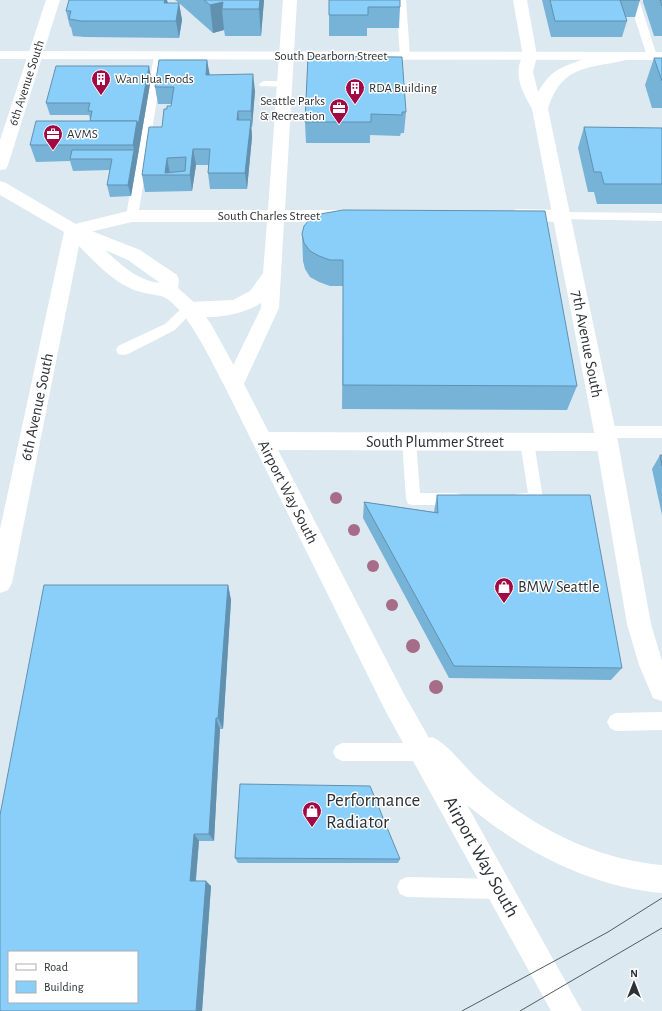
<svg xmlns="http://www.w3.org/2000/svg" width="662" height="1011" font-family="'Alegreya Sans',sans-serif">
	<rect width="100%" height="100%" fill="#dde9f1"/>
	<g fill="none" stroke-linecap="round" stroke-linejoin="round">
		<g fill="#fff" fill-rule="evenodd">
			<path d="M396 0H406L410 56 405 59 400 56Z"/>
			<path d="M629 0H639L657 56 656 58H648L647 56Z"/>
			<path d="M159 53 164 56 138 216 132 220 126 216 154 56Z"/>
			<path d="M264 81H286L291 84 286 87 260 86 259 84Z"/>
			<path d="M562 212 662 213V221L558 219 556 216Z"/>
			<path d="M189 304 194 306 195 309 175 330 128 354 123 355 118 354 116 350 118 346 165 324 184 306Z"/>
			<path d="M605 426H662V438H605L600 436 598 432 600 428Z"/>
			<path d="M409 436 414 438 416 442 420 493H455L460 494 462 499 460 504 455 505H413L408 504 406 499 402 442 404 438Z"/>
			<path d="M527 436 532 438 534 442 543 499 541 504C533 506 524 506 516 504L514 499 516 494 528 493 520 442 522 438Z"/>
			<path d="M662 712V730L616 731 610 728 607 722 610 716 616 713Z"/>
			<path d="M342 743H423L429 746 432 752 429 758 423 761H342L336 758 333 752 336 746Z"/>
			<path d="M407 877 499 879 506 882 509 889 506 896 499 899 407 897 400 894 397 887 400 880Z"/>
		</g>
		<g fill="#fff" fill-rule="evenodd">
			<path d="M283 0H297L285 210H346L352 212 355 216 352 220 346 222H284L279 308 241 390 234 392 227 390 224 384 261 308V303C241 316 206 321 182 314L180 309 182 304 189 302 233 300 250 291 263 273 267 222H132L73 236 67 234 64 230 67 226 132 210H268Z"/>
			<path d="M513 0H527L537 56 535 59H525L523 56Z"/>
			<path d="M517 209 562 210 568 212 571 216 568 220 562 222 517 221 511 219 508 215 511 211Z"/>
			<path d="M263 432 607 433 614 436 618 442 614 448 607 451 263 450 256 447 253 441 256 435Z"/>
		</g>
		<g fill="#fff" fill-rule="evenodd">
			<path d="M46 0H60L8 165 6 169 0 170V140Z"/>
			<path d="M530 52 535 53 537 56 533 72 538 92C543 84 548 76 556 71 569 62 615 49 630 53L632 56 630 59C591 69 562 63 548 109L618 442 651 624 662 661V701L653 698 639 665 627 624 596 442 532 109C522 91 511 72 525 53Z"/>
			<path d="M0 181 6 183 79 226 140 250 177 275 179 280 178 288 196 304 211 324 244 384 404 694 429 738 432 737C449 744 467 771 483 784 535 828 594 859 662 865V893C588 886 523 851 467 805L582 1011H551L386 712 224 385C211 361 188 310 164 297 159 295 141 293 134 290 112 281 95 262 79 246L12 583 8 590 0 593V529L64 232 0 195ZM105 250 128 260 160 283C138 281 120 264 105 250Z"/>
		</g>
		<path fill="#fff" fill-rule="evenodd" d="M0 51 662 52V60L0 59Z"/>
		<g stroke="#555a5f" stroke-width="1">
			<path d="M462 1011 608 932 662 898"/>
			<path d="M520 1011 662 928"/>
		</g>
	</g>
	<g fill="#a76c87">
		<circle cx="336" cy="498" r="6"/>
		<circle cx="354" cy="530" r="6"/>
		<circle cx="373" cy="566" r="6"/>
		<circle cx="392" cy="605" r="6"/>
		<circle cx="413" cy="646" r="7"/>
		<circle cx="436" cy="687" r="7"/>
	</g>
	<g fill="#77b2d7">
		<path d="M69 0H167L168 3H179L175 0H264L261 36H225L224 30 213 33 179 3 182 20 179 38 85 37 73 36 71 27H70L66 11Z"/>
		<path d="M329 0 400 7 399 28H367V36H329Z"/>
		<path d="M542 0H640L635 17H626L627 21 622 37H551Z"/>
		<path d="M643 0H662V36H654L643 2Z"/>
		<path d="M308 56 406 112 404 133H401L400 136 370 135V143H306L305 122Z"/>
		<path d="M654 58H662V108H652L645 85Z"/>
		<path d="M207 60 209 75 255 91 252 127H251L252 137 247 189H210L208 173V165H196L192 191 145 192 142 175 162 127 167 109 171 106V104H158L155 87Z"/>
		<path d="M151 78 131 196 110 197 107 185 110 170 73 171 70 161 36 162 30 145 90 121V119L89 115H50L46 103Z"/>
		<path d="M584 127 662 128V204H597L594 192H588L578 148Z"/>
		<path d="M302 234 577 386 567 410 342 409 343 286H330L319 282 310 277 305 269 303 261Z"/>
		<path d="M660 455H662V515L652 469Z"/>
		<path d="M437 495 622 668 611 680 449 678 363 518 364 502 434 512Z"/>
		<path d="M228 585 231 600 223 729H220L214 841H199L196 881 211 886 202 1011H0Z"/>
		<path d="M235 858 400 859 398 863H238Z"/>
	</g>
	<g fill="#6191af">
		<path d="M165 0H167L169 10 164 3Z"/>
		<path d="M260 0H264L261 36 259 9Z"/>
		<path d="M223 2 222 9 224 30 213 33 210 5Z"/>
		<path d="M179 3 182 20 179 38 176 21Z"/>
		<path d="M207 60 210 76 206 75Z"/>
		<path d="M149 66 151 78 137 161 133 145 137 121Z"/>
		<path d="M253 74 255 91 252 127 251 111Z"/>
		<path d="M238 111 240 127 237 120Z"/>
		<path d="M251 120 252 137 247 189 245 173Z"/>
		<path d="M193 149 196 165 192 191 190 175Z"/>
		<path d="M134 150 137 161 131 196 128 185Z"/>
		<path d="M167 158 170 174 165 173Z"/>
		<path d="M228 585 231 600 223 729 218 718Z"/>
		<path d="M216 718 220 729 214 841 209 834Z"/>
		<path d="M194 834 199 841 195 886 190 881Z"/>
		<path d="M206 881 211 886 202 1011H196Z"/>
	</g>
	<g fill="#8acffa" stroke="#6191af" fill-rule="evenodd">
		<path d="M69 0H165L164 3H179L176 21H81L69 19 71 11H66Z"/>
		<path d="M204 0H260L259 9H222L223 2 210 5Z"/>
		<path d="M329 0H400V7H368V15H329Z"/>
		<path d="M550 0H640H620L627 21H555Z"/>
		<path d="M660 0H662V6Z"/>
		<path d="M308 56 402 57 406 112H402V115L371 114V122H305Z"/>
		<path d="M654 58H662V81Z"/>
		<path d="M159 60H207L206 75 253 74 251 111H238L237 120H251L245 173H208L210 149H193L190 175H142L149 127H162L164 109H167V106H171L174 87H155ZM186 157 185 171 165 173 167 158Z"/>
		<path d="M56 66H149L138 126 137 121H90L92 111H88L90 103H46Z"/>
		<path d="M36 121H137L133 145H30Z"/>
		<path d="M584 127 662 128V184H604L601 172H594Z"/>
		<path d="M72 150H134L128 185H107L112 159H70Z"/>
		<path d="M343 210 545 211 577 386 343 385V260H330L319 256 310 251 304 243 302 234 304 226 310 219 320 214Z"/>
		<path d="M660 455H662V466Z"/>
		<path d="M437 495H590L622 668 454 666 364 502 438 513Z"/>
		<path d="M44 585H228L218 718H216L209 834H194L190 881H206L196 1011H0V815ZM9 952H137V1002H9Z"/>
		<path d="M240 784 370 786 400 859 235 858Z"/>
	</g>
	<defs>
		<g id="building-pin" transform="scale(1)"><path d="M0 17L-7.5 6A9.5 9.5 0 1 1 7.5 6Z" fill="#a30a43" stroke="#fff"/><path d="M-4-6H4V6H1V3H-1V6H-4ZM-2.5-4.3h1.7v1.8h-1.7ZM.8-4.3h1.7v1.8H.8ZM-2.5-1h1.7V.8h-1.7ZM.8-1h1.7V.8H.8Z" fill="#fff"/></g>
		<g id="office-pin" transform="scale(1)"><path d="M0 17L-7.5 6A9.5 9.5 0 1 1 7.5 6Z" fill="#a30a43" stroke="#fff"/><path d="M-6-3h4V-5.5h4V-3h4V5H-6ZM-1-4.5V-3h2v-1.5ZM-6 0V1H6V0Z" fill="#fff"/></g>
		<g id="shop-pin" transform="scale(1)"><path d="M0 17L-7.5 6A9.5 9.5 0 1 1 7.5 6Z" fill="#a30a43" stroke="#fff"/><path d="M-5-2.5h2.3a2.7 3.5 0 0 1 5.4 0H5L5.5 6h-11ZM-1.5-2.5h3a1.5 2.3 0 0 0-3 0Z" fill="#fff"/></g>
	</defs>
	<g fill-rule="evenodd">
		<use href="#building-pin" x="101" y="79"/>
		<use href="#building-pin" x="355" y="88"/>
		<use href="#office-pin" x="339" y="108"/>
		<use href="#office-pin" x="53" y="134"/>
		<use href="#shop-pin" x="504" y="587"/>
		<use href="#shop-pin" x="312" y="811"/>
	</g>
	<g text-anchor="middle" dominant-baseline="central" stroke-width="3" stroke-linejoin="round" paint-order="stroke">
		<g font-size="13" fill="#2d3134" stroke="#fff">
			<text x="331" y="56">South Dearborn Street</text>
			<text transform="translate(27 83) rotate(-72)">6th Avenue South</text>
			<text x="269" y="216">South Charles Street</text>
		</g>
		<g font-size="13" fill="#2d3134" stroke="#fff" text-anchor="start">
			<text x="115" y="79">Wan Hua Foods</text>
			<text x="369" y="88">RDA Building</text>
			<text x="325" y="101" text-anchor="end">Seattle Parks<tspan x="325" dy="15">&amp; Recreation</tspan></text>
			<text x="67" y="134">AVMS</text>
		</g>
		<g font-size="16" fill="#2d3134" stroke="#fff">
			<text transform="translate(587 344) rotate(79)">7th Avenue South</text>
			<text transform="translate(37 407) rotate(-78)">6th Avenue South</text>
			<text x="435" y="442">South Plummer Street</text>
			<text transform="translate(288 492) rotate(63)">Airport Way South</text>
		</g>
		<g font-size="16" fill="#2d3134" stroke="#fff" text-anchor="start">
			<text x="518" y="587">BMW Seattle</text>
		</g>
		<g font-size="19" fill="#2d3134" stroke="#fff" text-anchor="start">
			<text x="326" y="800">Performance<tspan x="326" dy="22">Radiator</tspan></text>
		</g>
		<g font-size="19" fill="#2d3134" stroke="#fff">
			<text transform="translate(481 857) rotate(61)">Airport Way South</text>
		</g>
	</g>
	<rect x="8" y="951" width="130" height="52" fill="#ffffff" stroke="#abadae"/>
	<rect x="16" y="964" width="20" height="6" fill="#ffffff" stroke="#abadae"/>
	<text x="44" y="971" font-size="12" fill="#2d3134">Road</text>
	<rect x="16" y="981" width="20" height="12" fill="#8acffa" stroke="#abadae"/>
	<text x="44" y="991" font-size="12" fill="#2d3134">Building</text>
	<g transform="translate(634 983)" stroke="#ffffff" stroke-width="3" paint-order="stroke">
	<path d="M0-3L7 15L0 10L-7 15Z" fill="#2d3134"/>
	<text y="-6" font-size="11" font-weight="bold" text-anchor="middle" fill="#2d3134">N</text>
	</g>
</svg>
